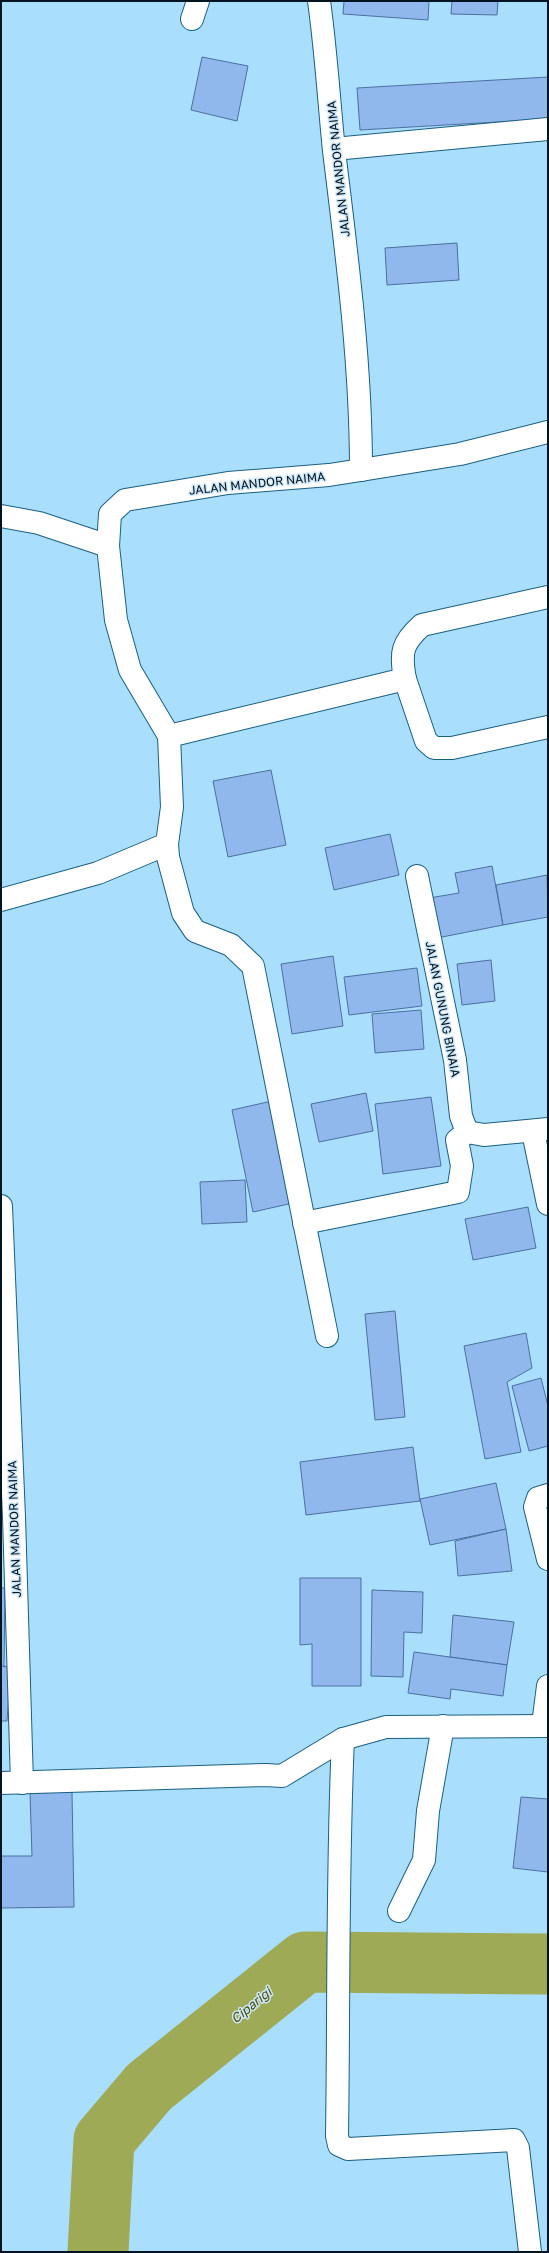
<svg xmlns="http://www.w3.org/2000/svg" width="549" height="2253" font-family="'Golos Text',sans-serif">
	<rect width="100%" height="100%" fill="#aadefd"/>
	<g fill="none" stroke-linecap="round" stroke-linejoin="round">
		<path stroke="#9faa56" stroke-width="61" d="M98 2252 104 2140 149 2087 305 1962 548 1964"/>
	</g>
	<g fill="#90b8ec" stroke="#4b70a0">
		<path d="M344 1H429L428 20 343 14Z"/>
		<path d="M452 1H498L497 15 451 14Z"/>
		<path d="M202 57 248 66 237 121 191 110Z"/>
		<path d="M548 77V119L360 130 357 88Z"/>
		<path d="M457 243 459 280 387 285 385 248Z"/>
		<path d="M271 770 286 845 228 857 213 781Z"/>
		<path d="M390 834 399 875 334 890 325 848Z"/>
		<path d="M492 866 503 925 437 938 429 898 459 893 455 873Z"/>
		<path d="M547 875 548 917 503 925 496 885Z"/>
		<path d="M333 956 343 1026 292 1034 281 964Z"/>
		<path d="M491 960 495 1001 462 1005 457 964Z"/>
		<path d="M417 968 422 1006 349 1015 344 977Z"/>
		<path d="M421 1010 424 1049 375 1053 372 1014Z"/>
		<path d="M366 1093 373 1131 319 1142 311 1104Z"/>
		<path d="M431 1097 441 1166 383 1174 375 1104Z"/>
		<path d="M272 1101 293 1203 253 1212 232 1110Z"/>
		<path d="M245 1180 247 1222 202 1224 200 1182Z"/>
		<path d="M528 1207 536 1248 473 1260 465 1219Z"/>
		<path d="M395 1311 405 1417 375 1420 365 1314Z"/>
		<path d="M526 1333 532 1368 507 1382 521 1452 485 1459 464 1346Z"/>
		<path d="M541 1378 548 1406V1446L529 1451 512 1386Z"/>
		<path d="M413 1447 420 1501 306 1515 300 1462Z"/>
		<path d="M496 1483 506 1529 430 1545 420 1499Z"/>
		<path d="M506 1529 512 1571 458 1576 455 1541Z"/>
		<path d="M300 1578H361V1686H312V1644L300 1645Z"/>
		<path d="M1 1588H5L4 1668H1Z"/>
		<path d="M372 1590 423 1592 422 1633 404 1632 403 1677 371 1676Z"/>
		<path d="M453 1615 514 1622 507 1665 450 1657Z"/>
		<path d="M414 1652 507 1665 503 1696 451 1689 450 1699 408 1693Z"/>
		<path d="M1 1666 11 1667 7 1721H1Z"/>
		<path d="M72 1792 74 1907 1 1908V1856H32L30 1793Z"/>
		<path d="M521 1797 548 1799V1872L513 1868Z"/>
	</g>
	<g fill="none" stroke-linecap="round" stroke-linejoin="round">
		<g stroke="#195f81" stroke-width="24">
			<g id="minor">
				<path d="M319 1C326 51 329 101 334 151 347 257 361 363 361 470"/>
				<path d="M192 19 198 1"/>
				<path d="M334 149 548 129"/>
				<path d="M1 516 39 523 108 546"/>
				<path d="M405 679 426 741 434 748H452L548 727"/>
				<path d="M169 736 405 679C400 652 402 643 422 625L548 597"/>
				<path d="M167 844 168 857 183 913 195 931 231 945 253 966 327 1336"/>
				<path d="M417 876 455 1060 461 1116 467 1132 484 1135 548 1129"/>
				<path d="M1 900 98 873 167 844 172 807 169 736 130 670 116 620 108 546 110 514 125 500 228 483 329 475 361 470 460 454 548 432"/>
				<path d="M533 1132 548 1204"/>
				<path d="M1 1206 14 1517 22 1783"/>
				<path d="M304 1223 458 1192 462 1166 457 1140 467 1132"/>
				<path d="M548 1495 538 1498 535 1507 548 1559"/>
				<path d="M543 1725 548 1686"/>
				<path d="M343 1739C337 1871 339 2004 337 2136L339 2145 348 2149 514 2140 518 2148 530 2252"/>
				<path d="M1 1783 266 1775 282 1776 343 1739 386 1727 548 1726"/>
				<path d="M399 1911 424 1860 428 1811 443 1726"/>
			</g>
		</g>
		<use href="#minor" stroke="#fff" stroke-width="22"/>
	</g>
	<g text-anchor="middle" dominant-baseline="central" stroke-width="3" stroke-linejoin="round" paint-order="stroke">
		<g font-size="12" fill="#001321" stroke="#cee7f7">
			<text transform="translate(338 169) rotate(-96)">JALAN MANDOR NAIMA</text>
			<text transform="translate(257 483) rotate(-6)">JALAN MANDOR NAIMA</text>
			<text transform="translate(443 1009) rotate(79)">JALAN GUNUNG BINAIA</text>
			<text transform="translate(14 1529) rotate(-92)">JALAN MANDOR NAIMA</text>
		</g>
		<g font-size="13" font-style="italic" fill="#464c0d" stroke="#cee7f7">
			<text transform="translate(251 2005) rotate(-39)">Ciparigi</text>
		</g>
	</g>
	<rect width="549" height="2253" fill="none" stroke="#001321" stroke-width="4"/>
</svg>
